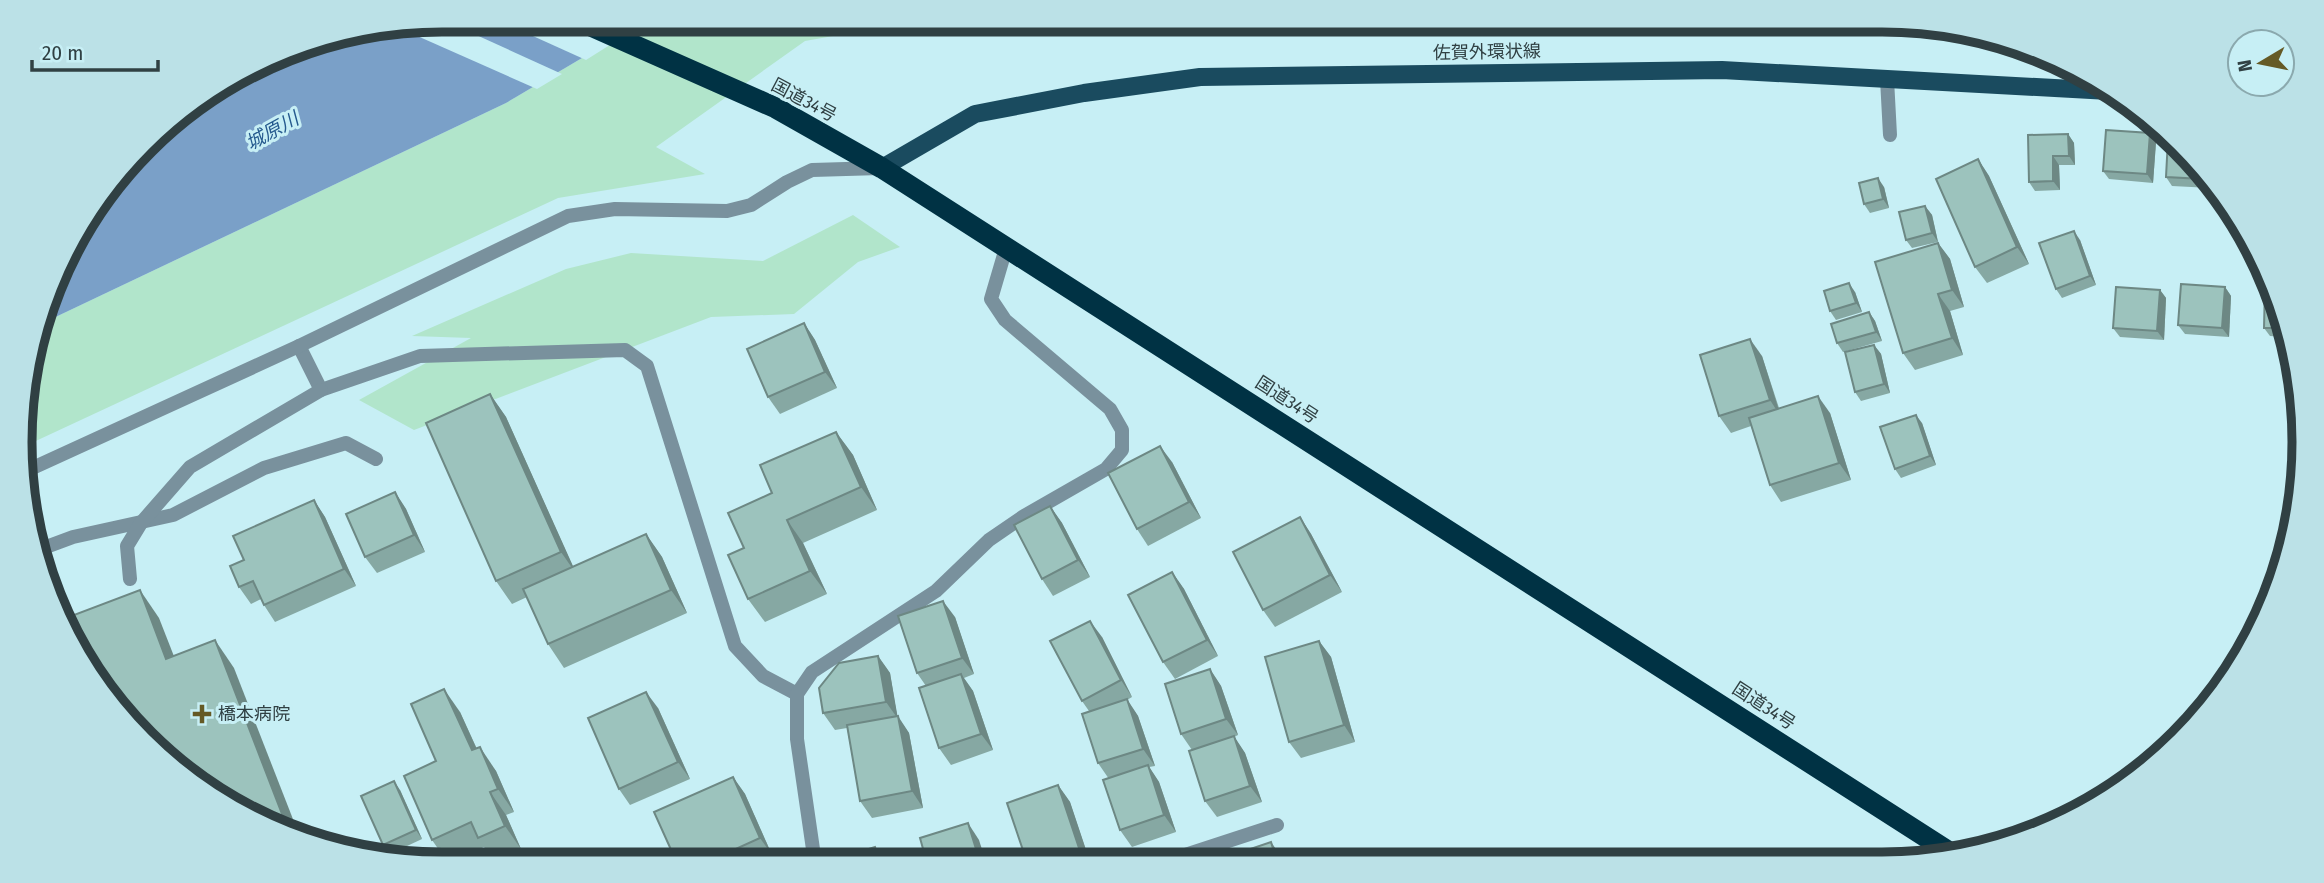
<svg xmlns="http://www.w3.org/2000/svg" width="2324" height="883" font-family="'Fira Sans Condensed','Noto Sans JP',sans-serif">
	<rect width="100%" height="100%" fill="#c7eff5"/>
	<g fill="#b1e5cb">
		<path d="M648 19H929L805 41 656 147 705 174 558 198 25 446 23 386 45 322 506 103Z"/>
		<path d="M853 215 900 247 858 262 794 314 711 317 414 430 359 400 471 338 412 336 566 269 631 253 763 261Z"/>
	</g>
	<path fill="#7aa0c8" d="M442 19H648L506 103 45 322 76 231 163 124 312 41Z"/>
	<g fill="#c7eff5">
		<path d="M441 19 562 74 537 89 397 27Z"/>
		<path d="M495 19H651L586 60Z"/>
	</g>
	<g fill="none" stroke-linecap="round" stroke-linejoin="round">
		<g stroke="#79919d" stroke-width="14">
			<path d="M1887 79 1890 135"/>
			<path d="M299 346 321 390 420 356 625 350 647 366 735 646 763 676 797 694"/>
			<path d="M26 471 299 346 568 216 615 209 727 211 751 205 787 182 812 170 880 168"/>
			<path d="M38 550 73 537 173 515 264 468 346 443 376 459"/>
			<path d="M130 579 127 546 141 523 190 467 321 390"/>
			<path d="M1164 862 1277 825"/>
			<path d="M815 863 797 739V694L812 672 936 591 989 540 1024 516 1106 469 1122 450V430L1110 409 1005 320 991 299 1006 248"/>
		</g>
		<path stroke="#1a4b5f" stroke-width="18" d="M882 168 975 114 1084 93 1200 77 1722 70 2109 91"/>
		<path stroke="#003244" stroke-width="21" d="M575 19 776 108 882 168 1954 855"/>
	</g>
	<g fill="#86a8a3">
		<path d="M2150 133 2156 142 2153 183 2109 179 2103 171Z"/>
		<path d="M2068 134 2074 143 2075 165H2059L2060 190 2035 191 2029 182Z"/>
		<path d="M2168 139 2211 188 2172 186 2166 177Z"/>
		<path d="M1978 159 1989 176 2029 264 1987 283 1975 267Z"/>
		<path d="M1884 187 1889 208 1870 213 1864 204Z"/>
		<path d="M1925 206 1932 215 1938 242 1912 248 1906 240Z"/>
		<path d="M2080 240 2096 285 2062 298 2056 289Z"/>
		<path d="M1938 243 1950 259 1964 307 1950 311 1963 355 1915 370 1903 353Z"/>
		<path d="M2267 285 2284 337 2270 336 2264 328Z"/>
		<path d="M2225 287 2231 296 2229 337 2185 334 2178 325Z"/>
		<path d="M2160 290 2166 298 2164 340 2120 337 2113 328Z"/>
		<path d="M1855 292 1862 312 1836 320 1830 311Z"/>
		<path d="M1869 312 1875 321 1882 341 1843 352 1837 343Z"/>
		<path d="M804 323 815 340 837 388 780 414 768 397Z"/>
		<path d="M1874 345 1881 354 1890 393 1861 401 1855 392Z"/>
		<path d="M1762 356 1779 408 1830 413 1851 480 1781 502 1770 485 1751 426 1731 433 1719 416Z"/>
		<path d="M490 394 506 417 573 567 646 534 662 557 687 613 564 668 548 644 527 597 512 604 496 581Z"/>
		<path d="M1922 423 1936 465 1901 478 1895 469Z"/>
		<path d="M836 432 853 455 877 510 803 543 827 594 765 622 748 599 744 548 772 493Z"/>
		<path d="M1172 462 1201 518 1148 546 1137 529Z"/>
		<path d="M395 492 406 509 425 552 377 573 365 557Z"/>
		<path d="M314 500 325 517 356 586 275 622 264 605 261 599 251 604 239 587 244 560Z"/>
		<path d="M1050 506 1062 523 1090 577 1053 596 1042 579Z"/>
		<path d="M1300 517 1311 534 1342 592 1275 627 1263 610Z"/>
		<path d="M1172 572 1184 589 1218 656 1175 679 1163 662Z"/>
		<path d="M955 617 974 674 964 678 973 691 993 750 951 765 939 748 926 686 917 673Z"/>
		<path d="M1102 637 1132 697 1127 700 1138 716 1155 766 1149 767 1159 782 1176 832 1132 847 1120 830 1109 779 1098 763 1089 711 1082 701Z"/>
		<path d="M1319 641 1331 657 1355 742 1301 758 1289 742Z"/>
		<path d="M878 656 890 673 897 716 909 733 923 808 872 818 860 801 847 728 835 730 823 713Z"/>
		<path d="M1210 669 1221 686 1238 735 1234 737 1245 753 1262 802 1217 817 1205 801 1192 750 1181 734Z"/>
		<path d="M658 708 690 779 630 805 619 789Z"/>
		<path d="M460 712 477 749 496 771 514 812 506 815 521 849 494 861 484 847 448 863 432 840 436 761Z"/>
		<path d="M733 777 745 794 772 855 755 863H677Z"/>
		<path d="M1058 785 1070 802 1090 862H1027Z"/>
		<path d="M400 790 422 839 390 854 383 845Z"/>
	</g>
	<g fill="#6d8884">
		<path d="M2150 133 2156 142 2153 183 2147 174Z"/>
		<path d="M2068 134 2074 143 2075 165 2069 156Z"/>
		<path d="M2053 156 2059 165 2060 190 2053 181Z"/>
		<path d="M1978 159 1989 176 2029 264 2017 247Z"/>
		<path d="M1878 178 1884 187 1889 208 1883 199Z"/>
		<path d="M1925 206 1932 215 1938 242 1932 233Z"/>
		<path d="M2074 231 2080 240 2096 285 2090 276Z"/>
		<path d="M1938 243 1950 259 1964 307 1952 290Z"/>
		<path d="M1849 283 1855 292 1862 312 1856 303Z"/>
		<path d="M2225 287 2231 296 2229 337 2222 328Z"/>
		<path d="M2160 290 2166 298 2164 340 2157 331Z"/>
		<path d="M1938 294 1950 311 1963 355 1952 338Z"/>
		<path d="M1869 312 1875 321 1882 341 1876 332Z"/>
		<path d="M804 323 815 340 837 388 825 372Z"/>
		<path d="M1750 339 1762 356 1781 417 1770 400Z"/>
		<path d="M1874 345 1881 354 1890 393 1884 384Z"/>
		<path d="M490 394 506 417 577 575 561 552Z"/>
		<path d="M1818 396 1830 413 1851 480 1839 463Z"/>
		<path d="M1916 415 1922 423 1936 465 1930 456Z"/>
		<path d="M836 432 853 455 877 510 861 487Z"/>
		<path d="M1160 446 1172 462 1201 518 1189 502Z"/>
		<path d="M395 492 406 509 425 552 414 535Z"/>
		<path d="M314 500 325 517 356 586 344 569Z"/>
		<path d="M1050 506 1062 523 1090 577 1078 560Z"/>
		<path d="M1300 517 1311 534 1342 592 1330 575Z"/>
		<path d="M787 520 803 543 827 594 810 571Z"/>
		<path d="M646 534 662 557 687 613 671 590Z"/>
		<path d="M1172 572 1184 589 1218 656 1207 640Z"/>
		<path d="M140 590 159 618 186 687 166 659Z"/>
		<path d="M943 601 955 617 974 674 962 658Z"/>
		<path d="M1090 621 1102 637 1132 697 1121 680Z"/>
		<path d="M215 640 234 668 298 832 287 827Z"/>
		<path d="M1319 641 1331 657 1355 742 1344 725Z"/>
		<path d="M878 656 890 673 898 719 886 702Z"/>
		<path d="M1210 669 1221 686 1238 735 1226 719Z"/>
		<path d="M961 674 973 691 993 750 981 734Z"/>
		<path d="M444 689 460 712 488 774 472 750Z"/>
		<path d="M646 692 658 708 690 779 678 762Z"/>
		<path d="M1127 699 1138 716 1155 766 1143 749Z"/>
		<path d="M898 716 909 733 923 808 912 791Z"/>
		<path d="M1234 736 1245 753 1262 802 1250 786Z"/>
		<path d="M480 747 496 771 514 812 498 789Z"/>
		<path d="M1148 765 1159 782 1176 832 1164 815Z"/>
		<path d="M733 777 745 794 772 855 760 838Z"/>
		<path d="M394 781 400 790 422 839 416 830Z"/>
		<path d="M1058 785 1070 802 1090 862H1086L1082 857Z"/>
		<path d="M490 792 506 815 521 849 505 826Z"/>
		<path d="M968 823 979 840 986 862H980Z"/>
		<path d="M1271 842 1283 859 1284 862H1277Z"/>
		<path d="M875 847 886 863H880Z"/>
	</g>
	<g fill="#9cc3bd" stroke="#6d8884" stroke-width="2">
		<path d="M2106 130 2150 133 2147 174 2103 171Z"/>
		<path d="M2068 134 2069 156H2053V181L2029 182 2028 135Z"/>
		<path d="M2168 139 2204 179 2166 177Z"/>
		<path d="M1978 159 2017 247 1975 267 1936 179Z"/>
		<path d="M1878 178 1883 199 1864 204 1859 183Z"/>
		<path d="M1925 206 1932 233 1906 240 1899 212Z"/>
		<path d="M2074 231 2090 276 2056 289 2039 243Z"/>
		<path d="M1938 243 1952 290 1938 294 1952 338 1903 353 1875 262Z"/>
		<path d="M1849 283 1856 303 1830 311 1824 291Z"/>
		<path d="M2181 284 2225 287 2222 328 2178 325Z"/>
		<path d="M2265 285H2267L2281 328H2264Z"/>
		<path d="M2116 287 2160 290 2157 331 2113 328Z"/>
		<path d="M1869 312 1876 332 1837 343 1831 324Z"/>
		<path d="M804 323 825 372 768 397 747 349Z"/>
		<path d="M1750 339 1770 400 1719 416 1700 355Z"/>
		<path d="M1874 345 1884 384 1855 392 1845 352Z"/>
		<path d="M490 394 561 552 496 581 426 423Z"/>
		<path d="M1818 396 1839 463 1770 485 1749 418Z"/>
		<path d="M1916 415 1930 456 1895 469 1880 427Z"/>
		<path d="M836 432 861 487 787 520 810 571 748 599 728 555 744 548 728 513 772 493 760 465Z"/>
		<path d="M1160 446 1189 502 1137 529 1108 473Z"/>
		<path d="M395 492 414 535 365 557 346 514Z"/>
		<path d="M314 500 344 569 264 605 253 581 239 587 230 566 244 560 233 536Z"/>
		<path d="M1050 506 1078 560 1042 579 1014 525Z"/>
		<path d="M1300 517 1330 575 1263 610 1233 552Z"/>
		<path d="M646 534 671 590 548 644 523 589Z"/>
		<path d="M1172 572 1207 640 1163 662 1128 595Z"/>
		<path d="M140 590 166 659 215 640 287 827 185 777 90 676 66 618Z"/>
		<path d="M943 601 962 658 917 673 898 616Z"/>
		<path d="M1090 621 1121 680 1082 701 1050 641Z"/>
		<path d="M1319 641 1344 725 1289 742 1265 657Z"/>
		<path d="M878 656 886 702 823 713 819 688 839 663Z"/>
		<path d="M1210 669 1226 719 1181 734 1165 684Z"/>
		<path d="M961 674 981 734 939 748 919 688Z"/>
		<path d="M444 689 472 750 480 747 498 789 490 792 505 826 478 838 471 822 432 840 404 776 436 761 411 704Z"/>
		<path d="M646 692 678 762 619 789 588 718Z"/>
		<path d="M1127 699 1143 749 1098 763 1082 714Z"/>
		<path d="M898 716 912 791 860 801 847 725Z"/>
		<path d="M1234 736 1250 786 1205 801 1189 751Z"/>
		<path d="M1148 765 1164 815 1120 830 1103 780Z"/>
		<path d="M733 777 760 838 705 863H677L654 812Z"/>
		<path d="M394 781 416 830 383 845 361 796Z"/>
		<path d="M1058 785 1082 857 1066 862H1027L1007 803Z"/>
		<path d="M968 823 980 862 927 863 920 838Z"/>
		<path d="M1271 842 1277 862H1212Z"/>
		<path d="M875 847 880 863H838L837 859Z"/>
	</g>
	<path fill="#655a26" stroke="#c7eff5" stroke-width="2.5" d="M198.5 703.5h7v7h7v7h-7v7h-7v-7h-7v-7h7z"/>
	<g text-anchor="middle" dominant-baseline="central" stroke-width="6" stroke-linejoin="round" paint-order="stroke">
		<g font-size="18" fill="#304043" stroke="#c7eff5">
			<text transform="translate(1487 52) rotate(-1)">佐賀外環状線</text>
			<text transform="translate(804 100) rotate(28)">国道34号</text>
			<text transform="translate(1287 400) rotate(33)">国道34号</text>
			<text transform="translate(1764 706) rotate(33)">国道34号</text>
		</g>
		<g font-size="18" fill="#304043" stroke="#c7eff5" text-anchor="start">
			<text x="218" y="714">橋本病院</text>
		</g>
		<g font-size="19" font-style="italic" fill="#255a8e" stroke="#c7eff5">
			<text transform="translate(272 131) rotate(-29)">城原川</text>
		</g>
	</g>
	<path d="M0 0H2324V883H0ZM442 32H1882A410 410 0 0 1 2292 442V442A410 410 0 0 1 1882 852H442A410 410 0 0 1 32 442V442A410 410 0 0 1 442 32Z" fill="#bbe1e7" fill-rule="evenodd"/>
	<path fill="none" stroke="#304043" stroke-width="9" d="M442 32H1882A410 410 0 0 1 2292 442V442A410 410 0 0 1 1882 852H442A410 410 0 0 1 32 442V442A410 410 0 0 1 442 32Z"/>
	<g transform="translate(2261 63) rotate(260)"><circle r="33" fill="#c7eff5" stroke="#8ba9ae" stroke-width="2"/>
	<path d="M0-5L12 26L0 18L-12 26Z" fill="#655a26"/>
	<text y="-10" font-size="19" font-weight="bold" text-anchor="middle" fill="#304043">N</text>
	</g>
	<path d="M32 60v10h126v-10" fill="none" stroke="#304043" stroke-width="3.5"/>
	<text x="42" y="60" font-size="21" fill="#304043" stroke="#c7eff5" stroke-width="5" paint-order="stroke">20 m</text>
</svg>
